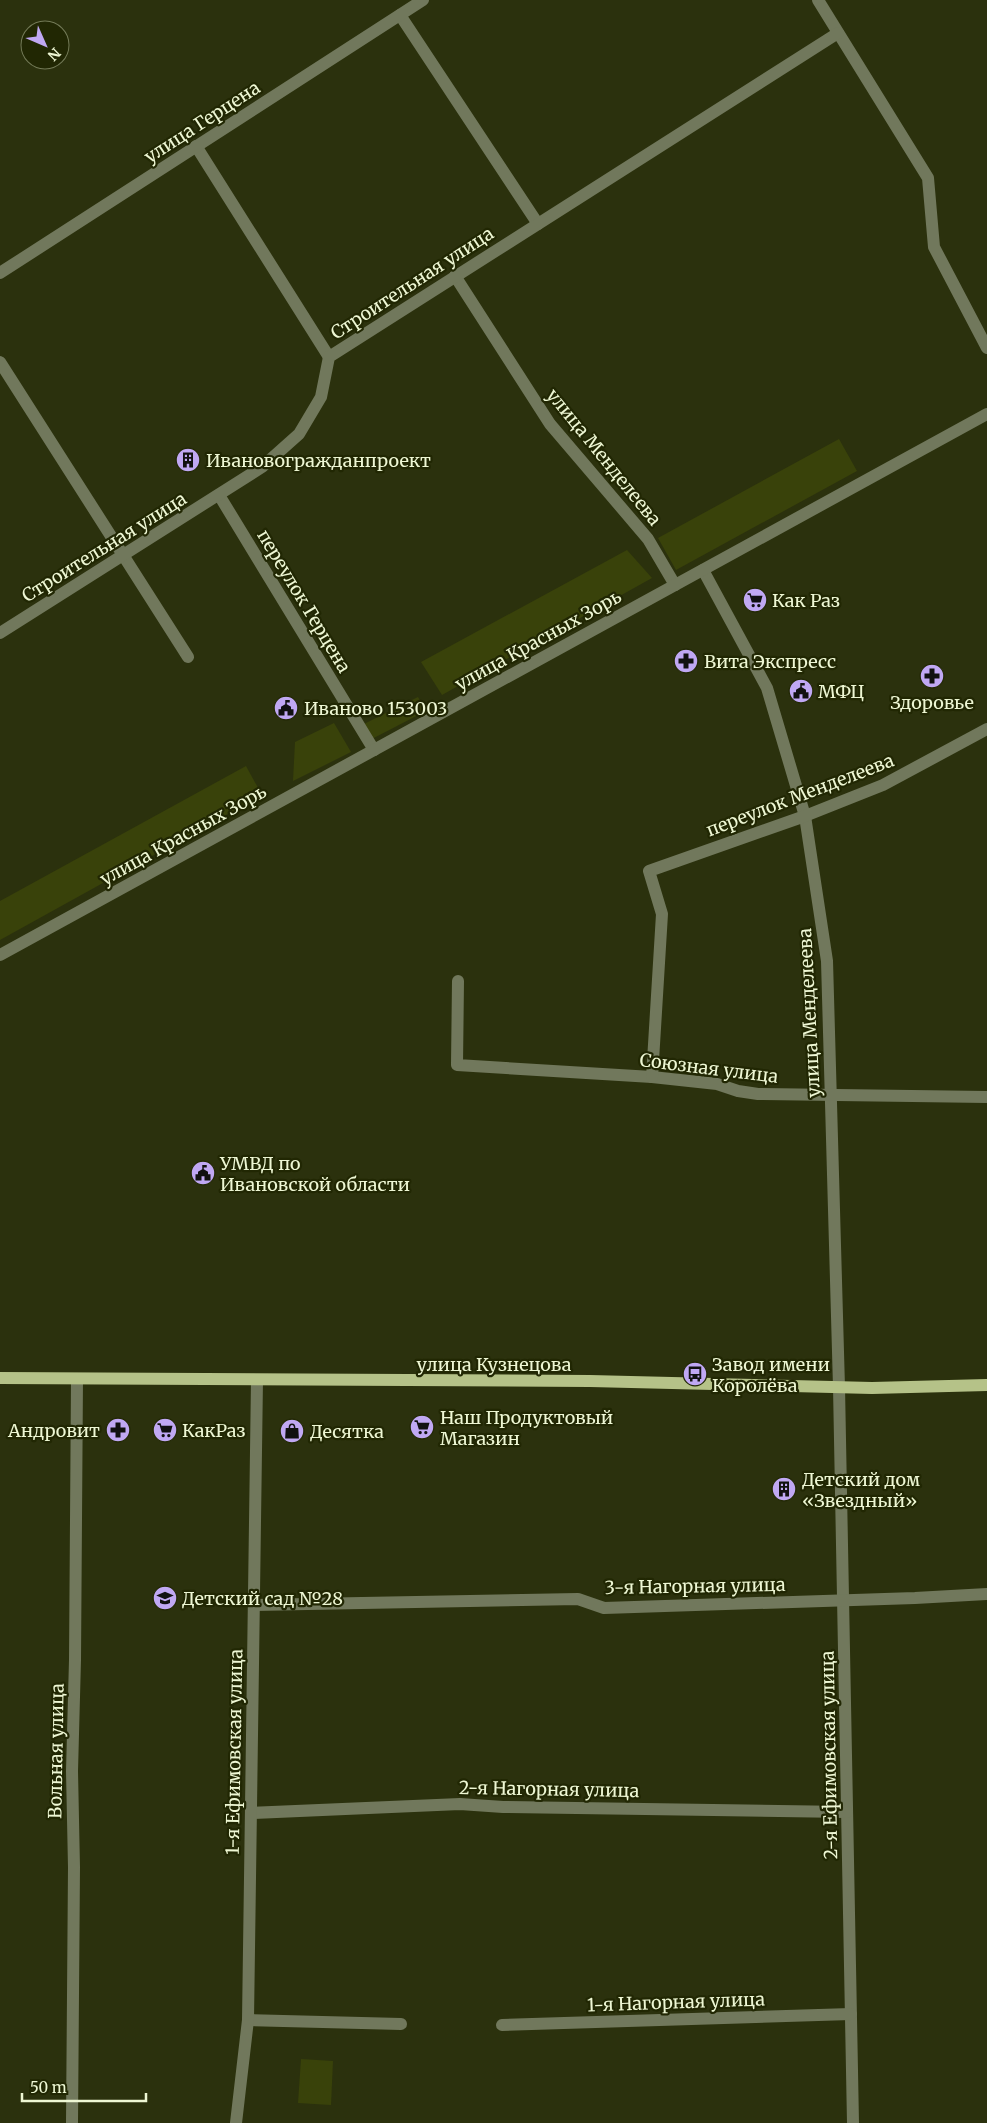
<svg xmlns="http://www.w3.org/2000/svg" width="987" height="2123" font-family="Merriweather,serif">
	<rect width="100%" height="100%" fill="#2b310d"/>
	<g fill="#39420a">
		<path d="M839 439 857 471 676 570 658 538Z"/>
		<path d="M627 550 652 578 442 695 421 662Z"/>
		<path d="M418 697 426 711 366 742 358 727Z"/>
		<path d="M334 723 351 752 293 781 295 742Z"/>
		<path d="M246 766 262 795 0 940V901Z"/>
		<path d="M301 2059 333 2061 331 2105 298 2103Z"/>
	</g>
	<g fill="none" stroke-linecap="round" stroke-linejoin="round">
		<g stroke="#71785c" stroke-width="12">
			<path d="M818 0 928 178 934 247 987 348"/>
			<path d="M400 15 538 224"/>
			<path d="M196 146 329 357"/>
			<path d="M0 273 423 0"/>
			<path d="M455 276 550 424 648 539 675 585"/>
			<path d="M0 362 188 657"/>
			<path d="M219 495 374 750"/>
			<path d="M703 570 767 688 805 816 827 961 839 1387 853 2123"/>
			<path d="M0 633 262 467 299 434 321 397 329 357 838 33"/>
			<path d="M0 955 987 414"/>
			<path d="M458 981 457 1065 652 1077 717 1084 738 1091 758 1094 987 1097"/>
			<path d="M652 1077 662 914 649 871 805 816 883 785 987 729"/>
			<path d="M254 1605 578 1599 604 1608 915 1598 987 1594"/>
			<path d="M251 1813 460 1804 503 1807 847 1812"/>
			<path d="M248 2020 401 2024"/>
			<path d="M502 2025 851 2014"/>
			<path d="M72 2123 74 1867 72 1771 75 1660 77 1379"/>
			<path d="M236 2123 248 2020 257 1380"/>
		</g>
		<path stroke="#b5c288" stroke-width="12" d="M0 1378 590 1381 872 1388 987 1385"/>
	</g>
	<defs>
		<g id="building-disc" transform="scale(1.25)"><circle r="9.5" fill="#c0a8f3" stroke="#212703"/><path d="M-4-6H4V6H1V3H-1V6H-4ZM-2.5-4.3h1.7v1.8h-1.7ZM.8-4.3h1.7v1.8H.8ZM-2.5-1h1.7V.8h-1.7ZM.8-1h1.7V.8H.8Z" fill="#111"/></g>
		<g id="supermarket-disc" transform="scale(1.25)"><circle r="9.5" fill="#c0a8f3" stroke="#212703"/><path d="M-6-5.5h2.5l.6 2H6L4.5 2H-2.5L-4.4-4H-6ZM-1.5 3.2a1.3 1.3 0 1 0 .1 0ZM3 3.2a1.3 1.3 0 1 0 .1 0Z" fill="#111"/></g>
		<g id="pharmacy-disc" transform="scale(1.25)"><circle r="9.5" fill="#c0a8f3" stroke="#212703"/><path d="M-2-6h4v4h4v4h-4v4h-4v-4h-4v-4h4Z" fill="#111"/></g>
		<g id="civic-disc" transform="scale(1.25)"><circle r="9.5" fill="#c0a8f3" stroke="#212703"/><path d="M-.6-6.5H3V-4.5H.6V-3L4-1V1h2V6H-6V1h2V-1L-.6-3ZM-1.2 2.5V6h2.4V2.5Z" fill="#111"/></g>
		<g id="bus-disc" transform="scale(1.25)"><circle r="9.5" fill="#c0a8f3" stroke="#212703"/><path d="M-5-6H5V4H4V6H2V4H-2V6H-4V4H-5ZM-3.5-4V0h7V-4ZM-3.5 1.2v1.5H-2V1.2ZM2 1.2v1.5H3.5V1.2Z" fill="#111"/></g>
		<g id="shop-disc" transform="scale(1.25)"><circle r="9.5" fill="#c0a8f3" stroke="#212703"/><path d="M-5-2.5h2.3a2.7 3.5 0 0 1 5.4 0H5L5.5 6h-11ZM-1.5-2.5h3a1.5 2.3 0 0 0-3 0Z" fill="#111"/></g>
		<g id="school-disc" transform="scale(1.25)"><circle r="9.5" fill="#c0a8f3" stroke="#212703"/><path d="M0-5L7-2L0 1L-7-2ZM-4 1L0 2.5L4 1V4Q0 6-4 4Z" fill="#111"/></g>
	</defs>
	<g fill-rule="evenodd">
		<use href="#building-disc" x="188" y="460"/>
		<use href="#supermarket-disc" x="755" y="600"/>
		<use href="#pharmacy-disc" x="686" y="661"/>
		<use href="#pharmacy-disc" x="932" y="676"/>
		<use href="#civic-disc" x="801" y="691"/>
		<use href="#civic-disc" x="286" y="708"/>
		<use href="#civic-disc" x="203" y="1173"/>
		<use href="#bus-disc" x="695" y="1374"/>
		<use href="#supermarket-disc" x="422" y="1427"/>
		<use href="#pharmacy-disc" x="118" y="1430"/>
		<use href="#supermarket-disc" x="165" y="1430"/>
		<use href="#shop-disc" x="292" y="1431"/>
		<use href="#building-disc" x="784" y="1489"/>
		<use href="#school-disc" x="165" y="1598"/>
	</g>
	<g text-anchor="middle" dominant-baseline="central" stroke-width="4.5" stroke-linejoin="round" paint-order="stroke">
		<g font-size="18" fill="#eef7d4" stroke="#212703">
			<text transform="translate(202 122) rotate(-33)">улица Герцена</text>
			<text transform="translate(412 283) rotate(-33)">Строительная улица</text>
			<text transform="translate(604 457) rotate(51)">улица Менделеева</text>
			<text transform="translate(104 547) rotate(-32)">Строительная улица</text>
			<text transform="translate(304 601) rotate(59)">переулок Герцена</text>
			<text transform="translate(538 640) rotate(-29)">улица Красных Зорь</text>
			<text transform="translate(800 795) rotate(-21)">переулок Менделеева</text>
			<text transform="translate(183 835) rotate(-29)">улица Красных Зорь</text>
			<text transform="translate(809 1013) rotate(-93)">улица Менделеева</text>
			<text transform="translate(709 1068) rotate(7)">Союзная улица</text>
			<text x="494" y="1364">улица Кузнецова</text>
			<text transform="translate(695 1586) rotate(-1)">3-я Нагорная улица</text>
			<text transform="translate(56 1751) rotate(-89)">Вольная улица</text>
			<text transform="translate(234 1752) rotate(-89)">1-я Ефимовская улица</text>
			<text transform="translate(829 1755) rotate(-91)">2-я Ефимовская улица</text>
			<text transform="translate(549 1789) rotate(1)">2-я Нагорная улица</text>
			<text transform="translate(676 2002) rotate(-2)">1-я Нагорная улица</text>
		</g>
		<g font-size="18" fill="#eef7d4" stroke="#212703" text-anchor="start">
			<text x="206" y="460">Ивановогражданпроект</text>
			<text x="772" y="600">Как Раз</text>
			<text x="704" y="661">Вита Экспресс</text>
			<text x="818" y="691">МФЦ</text>
			<text x="932" y="702" text-anchor="middle">Здоровье</text>
			<text x="304" y="708">Иваново 153003</text>
			<text x="220" y="1163">УМВД по<tspan x="220" dy="21">Ивановской области</tspan></text>
			<text x="712" y="1364">Завод имени<tspan x="712" dy="21">Королёва</tspan></text>
			<text x="440" y="1417">Наш Продуктовый<tspan x="440" dy="21">Магазин</tspan></text>
			<text x="100" y="1430" text-anchor="end">Андровит</text>
			<text x="182" y="1430">КакРаз</text>
			<text x="310" y="1431">Десятка</text>
			<text x="802" y="1479">Детский дом<tspan x="802" dy="21">«Звездный»</tspan></text>
			<text x="182" y="1598">Детский сад №28</text>
		</g>
	</g>
	<g transform="translate(45 45) rotate(135)"><circle r="24" fill="#212703" stroke="#737a57"/>
	<path d="M0-4L9 19L0 12L-9 19Z" fill="#c0a8f3"/>
	<text y="-8" font-size="14" font-weight="bold" text-anchor="middle" fill="#eef7d4">N</text>
	</g>
	<path d="M22 2093v8h124v-8" fill="none" stroke="#eef7d4" stroke-width="2.5"/>
	<text x="30" y="2093" font-size="15" fill="#eef7d4" stroke="#212703" stroke-width="4" paint-order="stroke">50 m</text>
</svg>
